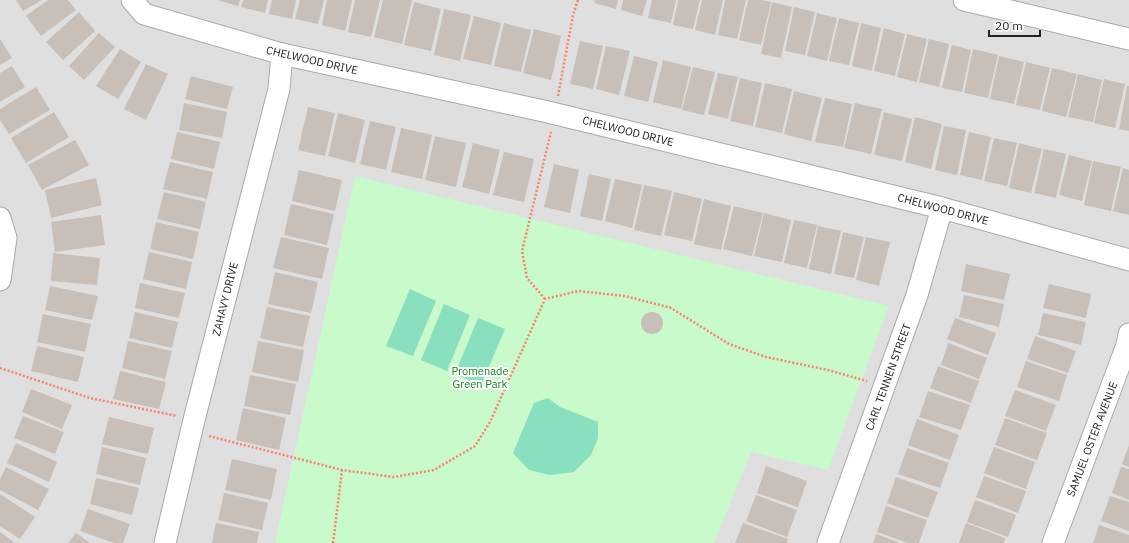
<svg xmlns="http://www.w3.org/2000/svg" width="1129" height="543" font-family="'IBM Plex Sans',sans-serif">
	<rect width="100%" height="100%" fill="#f2efe9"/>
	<rect fill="#e0dfdf" x="0" y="0" width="1129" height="543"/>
	<path fill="#c8facc" d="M355 176 889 306 828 470 751 452 714 543H275Z"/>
	<g fill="#88e0be">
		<path d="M410 289 436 301 413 356 386 346Z"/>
		<path d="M444 304 470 315 447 371 421 360Z"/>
		<path d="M478 318 505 329 481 385 455 374Z"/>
		<path d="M548 398 560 407 598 422V438L591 455 574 472 550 475 529 470 513 453 534 403Z"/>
	</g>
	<g fill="#c7bfb8">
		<path d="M16 0H42L23 11Z"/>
		<path d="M48 0H68L76 10 41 36 26 16Z"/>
		<path d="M217 0H240L238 6Z"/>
		<path d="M243 0H268L265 13 241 7Z"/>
		<path d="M272 0H296L292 19 269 14Z"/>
		<path d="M300 0H324L318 24 295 19Z"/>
		<path d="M327 0H352L345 31 322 25Z"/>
		<path d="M355 0H380L371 37 348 32Z"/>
		<path d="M383 0H412L402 44 374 37Z"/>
		<path d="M595 0H618L616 9 594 3Z"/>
		<path d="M623 0H647L642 16 621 10Z"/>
		<path d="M652 0H676L671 23 648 18Z"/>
		<path d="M678 0H700L693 29 673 25Z"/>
		<path d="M702 0H723L715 35 695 30Z"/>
		<path d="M725 0H746L737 39 718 35Z"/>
		<path d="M748 0H761L771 2 761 45 739 40Z"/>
		<path d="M414 2 441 9 431 51 404 45Z"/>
		<path d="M772 2 792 7 781 58 761 54Z"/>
		<path d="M794 7 815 12 805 55 785 51Z"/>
		<path d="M444 9 471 15 460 61 434 55Z"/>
		<path d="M79 12 95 31 63 60 46 42Z"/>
		<path d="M817 13 837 18 827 61 807 56Z"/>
		<path d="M474 16 501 23 491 65 463 59Z"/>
		<path d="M839 18 859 23 849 65 829 61Z"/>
		<path d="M504 23 531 30 521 72 494 66Z"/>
		<path d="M861 23 881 28 872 71 852 66Z"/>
		<path d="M884 28 905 34 895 76 874 71Z"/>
		<path d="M534 29 561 36 551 80 523 73Z"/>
		<path d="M99 33 115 47 84 80 69 66Z"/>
		<path d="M907 34 927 39 917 82 897 77Z"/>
		<path d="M0 39 12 58 0 65Z"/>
		<path d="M929 39 949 44 939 87 919 82Z"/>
		<path d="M580 41 603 46 593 89 570 84Z"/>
		<path d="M952 45 971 50 962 92 942 88Z"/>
		<path d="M606 46 630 51 619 95 596 89Z"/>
		<path d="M120 49 141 62 118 99 96 86Z"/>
		<path d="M973 49 998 55 988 98 964 93Z"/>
		<path d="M634 56 658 62 648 102 624 96Z"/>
		<path d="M999 56 1024 62 1014 104 990 99Z"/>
		<path d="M663 60 691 67 681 109 653 102Z"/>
		<path d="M1026 62 1050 68 1040 110 1016 105Z"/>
		<path d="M146 64 168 74 146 120 124 109Z"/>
		<path d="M12 66 25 87 0 102V73Z"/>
		<path d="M693 67 715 72 704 115 682 110Z"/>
		<path d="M1052 68 1077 74 1066 117 1042 111Z"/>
		<path d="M718 73 738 77 728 119 708 114Z"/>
		<path d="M1078 74 1102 80 1093 122 1068 117Z"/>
		<path d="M191 76 233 87 227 109 185 99Z"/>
		<path d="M740 78 762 83 753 126 730 121Z"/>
		<path d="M1104 79 1125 84 1115 128 1094 123Z"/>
		<path d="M765 83 792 89 782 133 755 127Z"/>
		<path d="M1127 86H1129V131L1119 129Z"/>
		<path d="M36 87 50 110 9 134 0 120V109Z"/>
		<path d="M794 91 822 98 811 141 784 134Z"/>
		<path d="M825 98 852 104 843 147 815 142Z"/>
		<path d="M184 103 227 112 222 138 179 130Z"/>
		<path d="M855 103 882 109 871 154 844 148Z"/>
		<path d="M308 107 335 113 325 156 298 150Z"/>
		<path d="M54 112 69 137 26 163 11 138Z"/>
		<path d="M884 112 912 119 902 161 874 155Z"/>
		<path d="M338 113 365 120 355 163 328 156Z"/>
		<path d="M915 117 942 124 931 169 905 162Z"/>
		<path d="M370 121 396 127 386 170 360 164Z"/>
		<path d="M944 126 966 130 957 175 935 170Z"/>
		<path d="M401 128 432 135 422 179 391 172Z"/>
		<path d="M177 132 220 142 214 169 171 159Z"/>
		<path d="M969 132 991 137 982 180 960 175Z"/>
		<path d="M435 136 466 143 456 187 425 180Z"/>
		<path d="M994 138 1017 143 1007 186 984 181Z"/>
		<path d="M75 140 89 165 42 190 28 165Z"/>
		<path d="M473 143 500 150 489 194 462 187Z"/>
		<path d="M1019 143 1042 149 1031 193 1009 188Z"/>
		<path d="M1044 149 1066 154 1056 198 1034 193Z"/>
		<path d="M504 152 534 159 524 202 493 195Z"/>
		<path d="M1069 155 1092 161 1082 201 1059 195Z"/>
		<path d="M1093 161 1121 167 1111 211 1084 205Z"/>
		<path d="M170 162 213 172 207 199 163 189Z"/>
		<path d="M554 164 579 170 570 213 544 207Z"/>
		<path d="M1123 168 1129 170V215L1113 211Z"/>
		<path d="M299 170 342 180 335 211 292 201Z"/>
		<path d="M589 174 611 179 602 221 580 216Z"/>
		<path d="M96 178 102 205 51 218 45 190Z"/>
		<path d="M615 179 642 185 632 228 605 221Z"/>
		<path d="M644 185 672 191 661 236 634 230Z"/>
		<path d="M164 192 206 202 200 229 157 219Z"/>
		<path d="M674 192 702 199 692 241 664 235Z"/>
		<path d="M704 199 731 206 721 250 694 244Z"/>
		<path d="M291 204 334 214 327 245 284 235Z"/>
		<path d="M734 206 763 213 752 256 723 249Z"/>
		<path d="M764 213 791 220 782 262 754 256Z"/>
		<path d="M101 215 105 245 55 252 51 222Z"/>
		<path d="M794 220 817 225 807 268 784 263Z"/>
		<path d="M156 222 199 232 193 259 150 249Z"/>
		<path d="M818 226 841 231 831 274 809 269Z"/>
		<path d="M843 232 864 237 854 278 834 274Z"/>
		<path d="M281 237 329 248 322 279 273 268Z"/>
		<path d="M866 237 890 242 879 286 856 280Z"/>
		<path d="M149 252 192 262 186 289 143 279Z"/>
		<path d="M53 253 100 258 97 285 51 281Z"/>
		<path d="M966 264 1010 274 1004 300 961 291Z"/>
		<path d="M275 272 318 282 311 313 268 304Z"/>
		<path d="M140 283 185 293 179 318 135 308Z"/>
		<path d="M1049 284 1091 294 1086 318 1043 308Z"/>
		<path d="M50 286 98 296 92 320 45 310Z"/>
		<path d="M964 295 1004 304 999 327 959 317Z"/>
		<path d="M267 307 310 316 303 347 260 338Z"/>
		<path d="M135 312 178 322 172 348 129 338Z"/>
		<circle cx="652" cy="323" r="11"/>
		<path d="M1043 313 1086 322 1081 345 1038 335Z"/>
		<path d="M43 314 91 324 85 352 37 342Z"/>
		<path d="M955 318 996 333 988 355 947 339Z"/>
		<path d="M1035 336 1076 351 1068 373 1027 359Z"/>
		<path d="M128 341 172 351 165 379 122 368Z"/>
		<path d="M258 341 304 350 298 382 252 372Z"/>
		<path d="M948 343 987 358 979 379 941 365Z"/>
		<path d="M37 346 84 357 78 382 31 371Z"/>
		<path d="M1026 361 1067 375 1059 401 1017 387Z"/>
		<path d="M938 366 979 381 971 403 930 388Z"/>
		<path d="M120 371 166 382 159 409 113 399Z"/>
		<path d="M250 375 296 384 290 415 244 406Z"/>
		<path d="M31 389 72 405 62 429 22 412Z"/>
		<path d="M1015 390 1056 405 1046 431 1005 416Z"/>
		<path d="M928 391 970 405 961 430 919 417Z"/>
		<path d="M243 408 286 418 279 450 236 440Z"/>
		<path d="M23 416 64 432 55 454 14 438Z"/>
		<path d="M109 417 154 428 148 454 102 444Z"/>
		<path d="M1005 418 1047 433 1037 460 995 445Z"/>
		<path d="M917 419 959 435 950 460 908 445Z"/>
		<path d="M16 443 57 462 49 482 7 463Z"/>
		<path d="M1129 445V467L1122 464Z"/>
		<path d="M102 447 146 458 140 485 96 474Z"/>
		<path d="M994 447 1035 462 1026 489 984 473Z"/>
		<path d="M907 448 949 463 940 488 898 474Z"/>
		<path d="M232 459 277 469 271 500 225 490Z"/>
		<path d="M766 466 807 481 798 507 757 493Z"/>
		<path d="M6 467 49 489 38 510 0 490V479Z"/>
		<path d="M1121 467 1129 469V500L1112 493Z"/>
		<path d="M984 476 1026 491 1018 513 976 497Z"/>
		<path d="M896 477 938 492 928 518 887 503Z"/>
		<path d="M96 478 139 488 132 515 90 504Z"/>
		<path d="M224 493 268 503 262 530 218 520Z"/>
		<path d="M0 494 35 517 20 539 0 526Z"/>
		<path d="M756 495 797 510 787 537 746 521Z"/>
		<path d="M1110 496 1129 502V531L1101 521Z"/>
		<path d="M975 500 1016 515 1008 537 967 522Z"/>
		<path d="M886 506 927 520 919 543H908L877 532Z"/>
		<path d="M88 509 130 524 123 543H114L80 531Z"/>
		<path d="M216 523 259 532 257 543H212Z"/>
		<path d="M743 523 788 539 787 543H735Z"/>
		<path d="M966 523 1005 538 1004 543H959Z"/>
		<path d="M1099 525 1129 535V543H1093Z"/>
		<path d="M0 532 15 543H0Z"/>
		<path d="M76 533 90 543H68Z"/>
		<path d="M876 534 900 543H873Z"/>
	</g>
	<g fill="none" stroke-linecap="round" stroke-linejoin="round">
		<g stroke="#a9a9a9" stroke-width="23">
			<g id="minor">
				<path d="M132 0 144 14 282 54 548 112 942 208 1129 260"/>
				<path d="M964 0 1129 39"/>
				<path d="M0 218 6 238 0 280"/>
				<path d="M165 543 194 420 279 89 282 54"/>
				<path d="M828 543 917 295 942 208"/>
				<path d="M1053 543 1127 345 1129 334"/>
			</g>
		</g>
		<g stroke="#fa8072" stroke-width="2.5" stroke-dasharray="2 2" stroke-linecap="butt">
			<path d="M558 96 573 15 578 0"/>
			<path d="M545 299 527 278 522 251 551 132"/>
			<path d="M0 368 90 398 177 416"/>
			<path d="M209 436 342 470 394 477 434 470 475 446 490 422 545 299 578 291 625 296 671 308 729 344 766 357 828 370 867 381"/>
			<path d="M333 543 342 470"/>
		</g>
		<use href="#minor" stroke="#fff" stroke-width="21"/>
	</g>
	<g text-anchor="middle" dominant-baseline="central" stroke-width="4" stroke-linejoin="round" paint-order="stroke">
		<g font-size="11" fill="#222" stroke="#fff">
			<text transform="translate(312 60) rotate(13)">CHELWOOD DRIVE</text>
			<text transform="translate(628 131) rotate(14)">CHELWOOD DRIVE</text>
			<text transform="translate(943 209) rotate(15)">CHELWOOD DRIVE</text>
			<text transform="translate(225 299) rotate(-76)">ZAHAVY DRIVE</text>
			<text transform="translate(888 377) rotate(-70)">CARL TENNEN STREET</text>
			<text transform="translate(1092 439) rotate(-69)">SAMUEL OSTER AVENUE</text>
		</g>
		<g font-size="11" fill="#0c8416" stroke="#fff">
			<text x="480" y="371">Promenade<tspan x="480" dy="13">Green Park</tspan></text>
		</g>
	</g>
	<path d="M989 30v6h51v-6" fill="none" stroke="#222222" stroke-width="2"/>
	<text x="995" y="30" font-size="12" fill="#222222" stroke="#ffffff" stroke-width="3" paint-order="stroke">20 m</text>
</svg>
